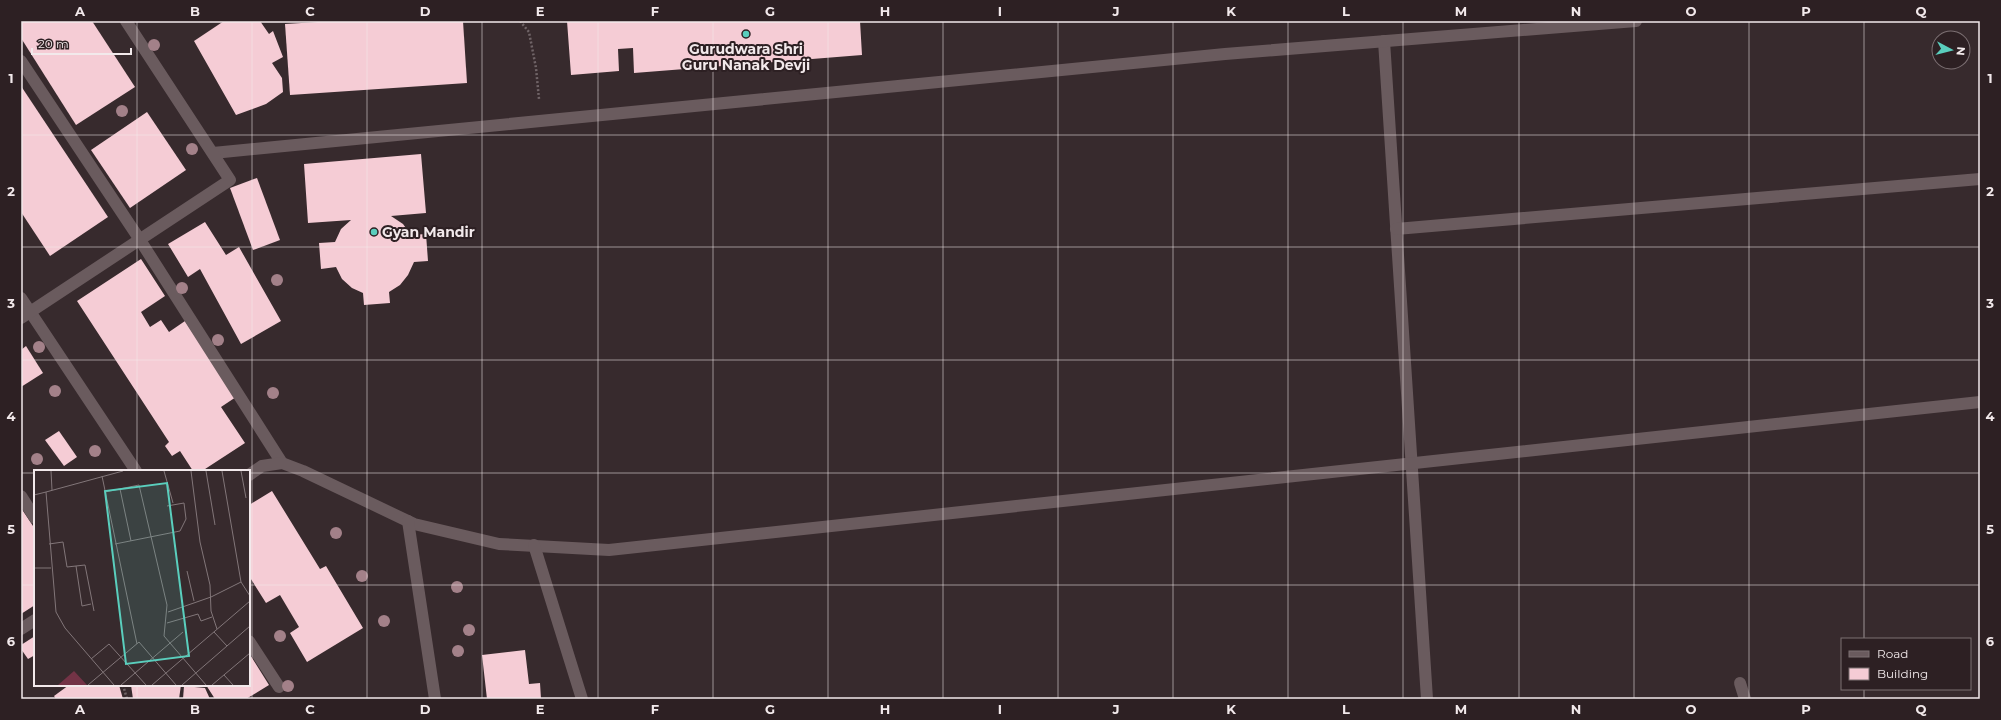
<svg xmlns="http://www.w3.org/2000/svg" width="2001" height="720" font-family="Montserrat,sans-serif">
	<rect width="100%" height="100%" fill="#372a2d"/>
	<g fill="#f5ccd5">
		<path d="M21 21H92L135 87 76 125 21 38Z"/>
		<path d="M224 21H260L269 34 273 31 283 57 272 63 282 78 283 92 266 104 236 115 194 41Z"/>
		<path d="M334 21H463L467 83 290 95 285 24Z"/>
		<path d="M567 21H860L862 55 634 73 633 48 618 49 619 71 571 75Z"/>
		<path d="M21 86 108 217 50 256 21 212Z"/>
		<path d="M147 112 186 170 130 208 91 150Z"/>
		<path d="M421 154 426 213 391 216 403 224 411 235 426 234 428 261 414 262 408 275 400 285 389 292 390 303 364 305 363 293 352 288 342 279 336 267 321 269 319 243 335 242 341 229 351 220 308 223 304 164Z"/>
		<path d="M257 178 280 240 253 250 230 188Z"/>
		<path d="M205 222 226 255 239 247 281 321 241 344 200 269 188 277 168 244Z"/>
		<path d="M141 259 165 296 141 312 150 327 161 320 169 332 185 321 236 397 221 407 245 443 202 471H193L180 451 172 456 165 446 169 442 77 301Z"/>
		<path d="M26 346 43 373 21 387V350Z"/>
		<path d="M59 431 77 457 64 466 45 440Z"/>
		<path d="M272 491 320 569 326 566 363 628 307 662 290 633 299 627 280 595 266 603 249 576V505Z"/>
		<path d="M21 508 35 529V605L21 614Z"/>
		<path d="M35 636V655L28 659 21 649V645Z"/>
		<path d="M525 650 529 684 540 683 541 699H487L482 655Z"/>
		<path d="M249 653 269 685 246 699H215L206 685H249Z"/>
		<path d="M69 685H119L123 699H56L54 696Z"/>
		<path d="M131 685H181L179 699H133Z"/>
		<path d="M184 686 205 688 210 699H183Z"/>
	</g>
	<g fill="none" stroke-linecap="round" stroke-linejoin="round">
		<g stroke="#706467" stroke-width="2.5" stroke-dasharray="2 2" stroke-linecap="butt">
			<path d="M520 21 529 32 536 68 539 99"/>
			<path d="M123 685 127 699"/>
		</g>
		<g stroke="#6a5b5e" stroke-width="12">
			<path d="M1384 41 1427 699"/>
			<path d="M21 61 140 240 282 463"/>
			<path d="M213 153 1225 54 1636 21"/>
			<path d="M1396 229 1980 179"/>
			<path d="M21 298 136 471"/>
			<path d="M21 318 230 180 126 21"/>
			<path d="M249 475 262 466 282 463 303 471 414 524 499 544 609 550 1980 402"/>
			<path d="M21 496 35 518"/>
			<path d="M408 521 435 699"/>
			<path d="M534 545 582 699"/>
			<path d="M21 629 35 620"/>
			<path d="M249 641 279 687"/>
			<path d="M1740 683 1745 699"/>
		</g>
	</g>
	<g fill="#a38189">
		<circle cx="154" cy="45" r="6"/>
		<circle cx="122" cy="111" r="6"/>
		<circle cx="192" cy="149" r="6"/>
		<circle cx="277" cy="280" r="6"/>
		<circle cx="182" cy="288" r="6"/>
		<circle cx="218" cy="340" r="6"/>
		<circle cx="39" cy="347" r="6"/>
		<circle cx="55" cy="391" r="6"/>
		<circle cx="273" cy="393" r="6"/>
		<circle cx="95" cy="451" r="6"/>
		<circle cx="37" cy="459" r="6"/>
		<circle cx="336" cy="533" r="6"/>
		<circle cx="362" cy="576" r="6"/>
		<circle cx="457" cy="587" r="6"/>
		<circle cx="384" cy="621" r="6"/>
		<circle cx="469" cy="630" r="6"/>
		<circle cx="280" cy="636" r="6"/>
		<circle cx="458" cy="651" r="6"/>
		<circle cx="288" cy="686" r="6"/>
	</g>
	<path fill="none" stroke="#f2e9eb" stroke-width="1" stroke-opacity="0.55" d="M137 21V471M252 21V699M367 21V699M482 21V699M598 21V699M713 21V699M828 21V699M943 21V699M1058 21V699M1173 21V699M1288 21V699M1403 21V699M1519 21V699M1634 21V699M1749 21V699M1864 21V639M21 135H1980M21 247H1980M21 360H1980M21 473H35M249 473H1980M21 585H35M249 585H1980M137 685V699M1864 689V699"/>
	<g fill="#5acebd" stroke="#2d2023" stroke-width="1.5">
		<circle cx="746" cy="34" r="4"/>
		<circle cx="374" cy="232" r="4"/>
	</g>
	<g text-anchor="middle" dominant-baseline="central" stroke-width="4" stroke-linejoin="round" paint-order="stroke">
		<g font-size="14" font-weight="bold" fill="#f2e9eb" stroke="#2d2023">
			<text x="746" y="49">Gurudwara Shri<tspan x="746" dy="16">Guru Nanak Devji</tspan></text>
			<text x="382" y="232" text-anchor="start">Gyan Mandir</text>
		</g>
	</g>
	<g transform="translate(34 470)">
		<rect width="216" height="216" fill="#372a2d"/>
		<path d="M40 201 53 215H24Z" fill="#733346"/>
		<path fill="none" stroke="#827679" stroke-width="1" d="M17 1 18 20M130 1 139 33M157 1 166 72 176 115 177 141 183 159M172 1 181 55M188 1 207 112 216 126M207 1 212 28M68 6 103 174M86 19 97 71M71 22 105 15 133 135 130 166 172 215M0 25 12 22M15 74 29 72 33 97 51 95 60 141M81 74 146 61 152 49 150 33 133 36M42 96 48 136 57 134M0 98H17M153 101 160 131M134 142 177 127 207 112M133 153 164 144 167 151 178 147M180 162 193 176M57 189 75 174 112 215M190 205 199 215M54 215 105 172 142 215M80 215 31 158 22 142 12 22 89 1M87 215 149 162M118 215 216 131M148 215 216 156M178 215 216 183"/>
		<path fill="#5acebd" fill-opacity="0.15" stroke="#5acebd" stroke-width="2" d="M133 13 155 186 92 194 71 21Z"/>
		<rect width="216" height="216" fill="none" stroke="#f2e9eb" stroke-width="2"/>
	</g>
	<rect width="2001" height="720" fill="none" stroke="#2d2023" stroke-width="44"/>
	<rect x="1841" y="638" width="130" height="52" fill="#2d2023" stroke="#7c7073"/>
	<rect x="1849" y="651" width="20" height="6" fill="#6a5b5e" stroke="#7c7073"/>
	<text x="1877" y="658" font-size="12" fill="#f2e9eb">Road</text>
	<rect x="1849" y="668" width="20" height="12" fill="#f5ccd5" stroke="#7c7073"/>
	<text x="1877" y="678" font-size="12" fill="#f2e9eb">Building</text>
	<g transform="translate(1951 50) rotate(97)"><circle r="19" fill="#2d2023" stroke="#7c7073"/>
	<path d="M0-3L7 15L0 10L-7 15Z" fill="#5acebd"/>
	<text y="-6" font-size="11" font-weight="bold" text-anchor="middle" fill="#f2e9eb">N</text>
	</g>
	<path d="M32 48v6h99v-6" fill="none" stroke="#f2e9eb" stroke-width="2"/>
	<text x="38" y="48" font-size="12" fill="#f2e9eb" stroke="#2d2023" stroke-width="3" paint-order="stroke">20 m</text>
	<rect x="22" y="22" width="1957" height="676" fill="none" stroke="#f2e9eb" stroke-width="1.5"/>
	<g font-size="13" text-anchor="middle" font-weight="bold" fill="#f2e9eb">
		<text x="80" y="16">A</text>
		<text x="195" y="16">B</text>
		<text x="310" y="16">C</text>
		<text x="425" y="16">D</text>
		<text x="540" y="16">E</text>
		<text x="655" y="16">F</text>
		<text x="770" y="16">G</text>
		<text x="885" y="16">H</text>
		<text x="1000" y="16">I</text>
		<text x="1116" y="16">J</text>
		<text x="1231" y="16">K</text>
		<text x="1346" y="16">L</text>
		<text x="1461" y="16">M</text>
		<text x="1576" y="16">N</text>
		<text x="1691" y="16">O</text>
		<text x="1806" y="16">P</text>
		<text x="1921" y="16">Q</text>
		<text x="11" y="83">1</text>
		<text x="1990" y="83">1</text>
		<text x="11" y="196">2</text>
		<text x="1990" y="196">2</text>
		<text x="11" y="308">3</text>
		<text x="1990" y="308">3</text>
		<text x="11" y="421">4</text>
		<text x="1990" y="421">4</text>
		<text x="11" y="534">5</text>
		<text x="1990" y="534">5</text>
		<text x="11" y="646">6</text>
		<text x="1990" y="646">6</text>
		<text x="80" y="714">A</text>
		<text x="195" y="714">B</text>
		<text x="310" y="714">C</text>
		<text x="425" y="714">D</text>
		<text x="540" y="714">E</text>
		<text x="655" y="714">F</text>
		<text x="770" y="714">G</text>
		<text x="885" y="714">H</text>
		<text x="1000" y="714">I</text>
		<text x="1116" y="714">J</text>
		<text x="1231" y="714">K</text>
		<text x="1346" y="714">L</text>
		<text x="1461" y="714">M</text>
		<text x="1576" y="714">N</text>
		<text x="1691" y="714">O</text>
		<text x="1806" y="714">P</text>
		<text x="1921" y="714">Q</text>
	</g>
</svg>
